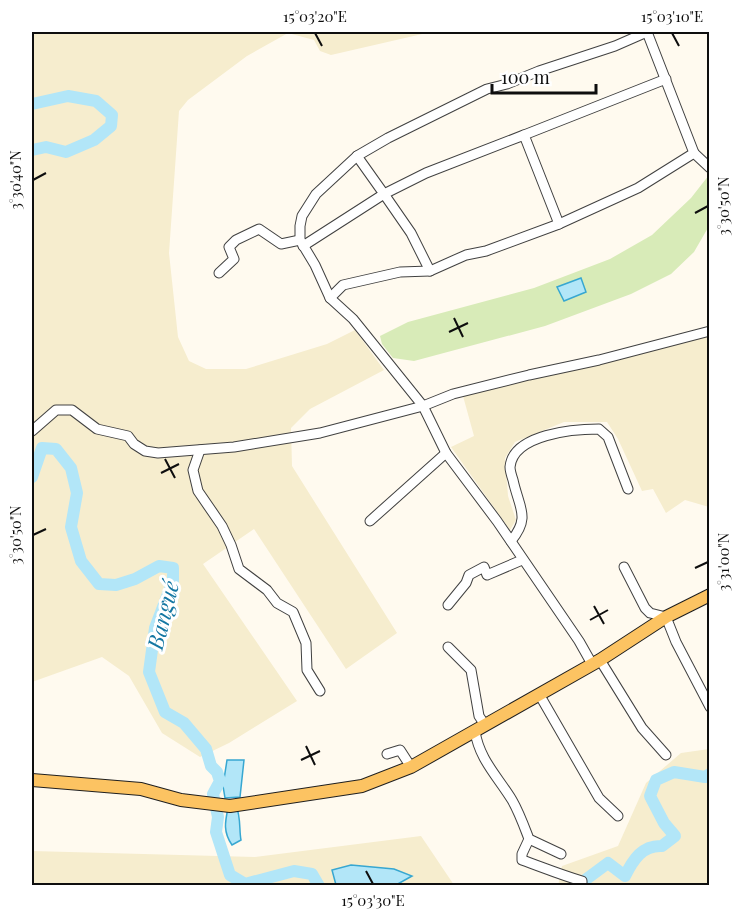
<svg xmlns="http://www.w3.org/2000/svg" width="741" height="917" font-family="'Playfair Display',serif">
	<rect width="100%" height="100%" fill="#fffaef"/>
	<g fill="#f6edce">
		<path d="M32 32H431L331 55 320 51 314 40 288 33 247 56 188 100 179 111 169 253 178 337 189 361 206 369H246L327 344 355 330 384 370 310 409 291 428 292 466 397 633 346 669 254 529 203 564 297 701 229 743 200 757 162 733 129 676 102 657 32 682Z"/>
		<path d="M709 329V507L685 500 666 513 653 489 642 491 618 439 607 422H564L515 442 505 458 508 496 516 520 510 530 451 447 474 436 463 396Z"/>
		<path d="M709 749V885L558 886 562 866 618 846 646 783 681 753Z"/>
		<path d="M421 836 454 885 32 886V851L255 857Z"/>
	</g>
	<path fill="#d8ebb8" d="M709 175V226L694 252 671 274 631 294 545 326 414 361 393 358 382 344 380 336 408 322 534 288 610 259 652 235 691 198Z"/>
	<g fill="#b2e6f8" stroke="#37a7d1" stroke-width="1.5">
		<path d="M581 278 586 292 564 301 557 287Z"/>
		<path d="M227 760H244L240 797 225 798 223 786Z"/>
		<path d="M236 806C241 816 239 830 241 840L232 845C223 832 225 822 228 808Z"/>
		<path d="M351 865 394 869 412 876 396 885H336L332 870Z"/>
	</g>
	<g fill="none" stroke-linecap="round" stroke-linejoin="round">
		<g stroke="#b2e6f8" stroke-width="12">
			<path d="M32 104 68 96 96 101 112 115 111 126 94 140 66 152 46 147 32 150"/>
			<path d="M32 477 42 448 56 449 71 468 77 493 71 527 81 561 99 584 116 585 135 579 159 566 173 568V581L155 628 149 672 165 712 184 723 206 749 211 766 217 772 220 781 213 794 218 817 216 832 230 875 245 884 294 871 312 874 319 886"/>
			<path d="M577 886 608 863 625 876C633 860 642 845 662 846L675 836 664 823 650 796 656 780 674 772 705 777 710 774"/>
		</g>
		<g stroke="#414141" stroke-width="11">
			<g id="minor">
				<path d="M524 135 666 79"/>
				<path d="M694 153 710 168"/>
				<path d="M303 246 384 194 357 156"/>
				<path d="M430 271 411 233 384 194 426 173 524 135 559 224"/>
				<path d="M219 273 234 259 229 247 236 240 259 229 281 244 300 240"/>
				<path d="M330 298 343 285 400 272 430 271 466 255 486 251 559 224 638 188 694 153 647 32"/>
				<path d="M32 431 56 410H72L97 429 128 436 134 444 145 451 158 453 234 447 320 433 423 406 453 394 529 375 599 360 710 331"/>
				<path d="M200 450 193 470 198 491 222 526 231 545 239 569 267 590 277 603 293 612 306 643 307 670 320 691"/>
				<path d="M370 521 446 453"/>
				<path d="M511 541C531 517 519 508 513 480 512 477 510 470 510 467 513 434 574 429 599 429L608 437 628 489"/>
				<path d="M624 567 645 608 650 613 666 617 676 642 710 707"/>
				<path d="M448 605 466 583 469 575 484 567 487 575 522 560"/>
				<path d="M448 647 471 670 479 716 485 725"/>
				<path d="M600 660 642 728 666 755"/>
				<path d="M592 664 579 641 497 521 446 453 423 406 353 319 330 298 315 265 300 240V226L302 216 316 194 357 156 388 138 487 89 507 84 539 71 615 46 647 32"/>
				<path d="M539 694 599 798 618 816"/>
				<path d="M475 731C479 759 498 777 512 800 519 812 524 826 529 839L561 854"/>
				<path d="M387 754 400 750 411 767"/>
				<path d="M529 839 522 854V860C542 867 561 875 582 881V886"/>
			</g>
		</g>
		<g stroke="#1f1f1f" stroke-width="14">
			<path id="major" d="M32 780 141 789 181 800 230 806 362 786 411 767 600 660 666 617 710 595"/>
		</g>
		<use href="#minor" stroke="#fff" stroke-width="9"/>
		<use href="#major" stroke="#fcc362" stroke-width="12"/>
	</g>
	<path fill="none" stroke="#0e0e0e" stroke-width="2" d="M315 33 322 46M672 33 679 46M33 180 46 173M695 213 708 206M454 318 463 337M449 332 468 323M165 459 175 478M161 473 179 464M33 535 46 529M695 568 708 562M594 606 604 624M590 620 608 610M306 746 315 765M301 760 320 751M366 871 373 884"/>
	<g text-anchor="middle" dominant-baseline="central" stroke-width="6" stroke-linejoin="round" paint-order="stroke">
		<g font-size="22" font-style="italic" fill="#1477a3" stroke="#fff">
			<text transform="translate(162 615) rotate(-76)">Bangué</text>
		</g>
	</g>
	<rect width="741" height="917" fill="none" stroke="#ffffff" stroke-width="66"/>
	<path d="M492 84v9h104v-9" fill="none" stroke="#0e0e0e" stroke-width="3"/>
	<text x="501" y="84" font-size="18" fill="#0e0e0e" stroke="#ffffff" stroke-width="4.5" paint-order="stroke">100 m</text>
	<rect x="33" y="33" width="675" height="851" fill="none" stroke="#0e0e0e" stroke-width="2"/>
	<g font-size="15" text-anchor="middle" fill="#0e0e0e">
		<text x="315" y="22">15°03'20"E</text>
		<text x="672" y="22">15°03'10"E</text>
		<text transform="translate(16 180) rotate(-90)" y="5">3°30'40"N</text>
		<text transform="translate(724 206) rotate(-90)" y="5">3°30'50"N</text>
		<text transform="translate(16 535) rotate(-90)" y="5">3°30'50"N</text>
		<text transform="translate(724 562) rotate(-90)" y="5">3°31'00"N</text>
		<text x="373" y="906">15°03'30"E</text>
	</g>
</svg>
